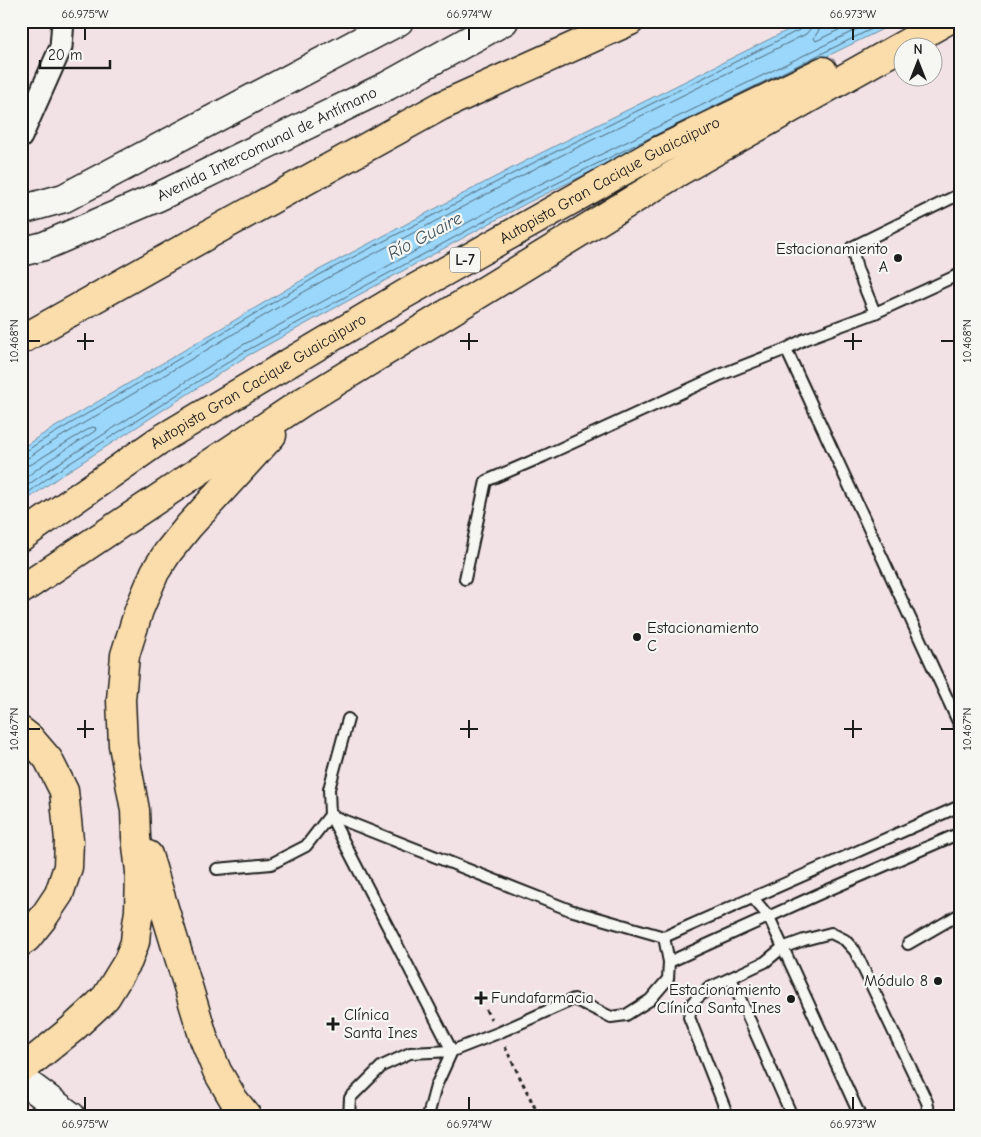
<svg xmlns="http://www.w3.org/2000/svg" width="981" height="1137" font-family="'Comic Neue',sans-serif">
	<rect width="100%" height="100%" fill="#f2e2e5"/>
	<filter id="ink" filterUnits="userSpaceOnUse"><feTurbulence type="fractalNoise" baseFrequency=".02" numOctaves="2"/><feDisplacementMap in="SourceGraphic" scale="10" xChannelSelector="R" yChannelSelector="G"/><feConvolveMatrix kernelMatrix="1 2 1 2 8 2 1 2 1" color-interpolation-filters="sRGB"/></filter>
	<g filter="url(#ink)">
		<path fill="#9ad7fb" stroke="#688ca2" d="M806 21H899L527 203 247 356 59 477 21 504V449L35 439 319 270 535 156Z"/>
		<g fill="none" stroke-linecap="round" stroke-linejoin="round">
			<g stroke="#4e6775" stroke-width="1">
				<path d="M820 21 819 30 814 38 816 41 857 21"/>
				<path d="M21 453 25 452 38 443 321 274 537 161 803 28 806 25V21"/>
				<path d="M21 459 28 458 42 448 324 280 540 166 806 34 811 28 813 21"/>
				<path d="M21 467 32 464 46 455 92 427 96 428 95 431 48 461 21 481"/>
				<path d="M21 490 53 467 241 346 522 193 874 21"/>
				<path d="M21 498 56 472 244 352 525 199 888 21"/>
			</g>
			<g stroke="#1c1c1c" stroke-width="14">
				<g id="lane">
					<path d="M875 313 857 269 852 247 960 194"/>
					<path d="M786 349 805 339 875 313 960 274"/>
					<path d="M465 579 486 481 544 456 720 375 786 349 960 726"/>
					<path d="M348 719 329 789 330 815 452 1051 498 1033 574 999 611 1017 626 1015 650 1000 668 979 669 962 664 937"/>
					<path d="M330 815 570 910 664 937 960 806"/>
					<path d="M217 869 271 864 306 846 330 815"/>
					<path d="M753 898 769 917 860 1116"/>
					<path d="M908 944 960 914"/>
					<path d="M669 962 819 894 960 833"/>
					<path d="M731 978 792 1116"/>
					<path d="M349 1116 350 1098 382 1066 410 1053 452 1051 436 1086 428 1116"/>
					<path d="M728 1116 689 1017 693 1002 709 988 765 962 782 948 804 940 831 933 845 940 855 951 927 1102 930 1116"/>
				</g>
			</g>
			<g stroke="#1c1c1c" stroke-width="25">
				<path id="street" d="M21 137 61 47 63 21"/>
			</g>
			<g stroke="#1c1c1c" stroke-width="31">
				<g id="secondary">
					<path d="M21 210 64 198 399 21"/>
					<path id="s1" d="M21 252 44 246 158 197 387 86 504 21"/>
					<path d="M21 1079 71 1116"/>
				</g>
			</g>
			<g stroke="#1c1c1c" stroke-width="31">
				<g id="highway">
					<path d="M21 340 211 233 441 106 630 21"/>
					<path id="s2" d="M21 537 158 441 403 295 660 150 823 71"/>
					<path d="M21 590 301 403 680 171 946 21"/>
					<path d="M21 731 30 738 48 759 64 791 69 840 68 867 59 894 43 918 27 938 21 942"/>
					<path d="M148 855 204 1039 217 1071 234 1100 247 1116"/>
					<path d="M21 1068 29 1064 72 1029 98 1005 106 997 128 961 135 942 136 931 139 911 140 872 136 837 135 810 123 745 121 700 125 655 139 610 155 572 168 552 189 526 272 435"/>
				</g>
			</g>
			<g stroke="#1c1c1c" stroke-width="3" stroke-dasharray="4 4" stroke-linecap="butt">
				<path d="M486 1010 491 1019"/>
				<path d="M505 1047 539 1116"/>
			</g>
			<use href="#lane" stroke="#f6f6f2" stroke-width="10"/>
			<use href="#street" stroke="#f6f6f2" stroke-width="21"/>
			<use href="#secondary" stroke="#f6f6f2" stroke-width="28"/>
			<use href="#highway" stroke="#fbddab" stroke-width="28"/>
		</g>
	</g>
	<path fill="none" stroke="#1c1c1c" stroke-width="2" d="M85 28V40M469 28V40M853 28V40M85 333V350M469 333V350M853 333V350M28 341H40M77 341H94M460 341H478M844 341H862M941 341H954M85 720V738M469 720V738M853 720V738M28 729H40M77 729H94M460 729H478M844 729H862M941 729H954M85 1097V1110M469 1097V1110M853 1097V1110"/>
	<g fill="#1c1c1c" stroke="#f6f6f2" stroke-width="2">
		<circle cx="898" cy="258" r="5"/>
		<circle cx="637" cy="637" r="5"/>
		<circle cx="938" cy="981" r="5"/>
		<path d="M478.5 990.5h5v5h5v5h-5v5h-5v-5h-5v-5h5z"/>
		<circle cx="791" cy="999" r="5"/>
		<path d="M330.5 1016.5h5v5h5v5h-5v5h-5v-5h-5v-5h5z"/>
	</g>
	<g text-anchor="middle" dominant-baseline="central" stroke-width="4.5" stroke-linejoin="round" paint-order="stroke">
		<rect fill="#f6f6f2" stroke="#5d5d5c" stroke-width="1" x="450" y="247.5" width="30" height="25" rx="4"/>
		<g font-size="15" font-weight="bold" fill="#1c1c1c">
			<text x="465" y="260">L-7</text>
		</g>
		<g font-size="16" fill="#1c1c1c" stroke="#f6f6f2">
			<text stroke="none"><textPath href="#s1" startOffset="269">Avenida Intercomunal de Antímano</textPath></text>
			<text stroke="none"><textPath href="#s2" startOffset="689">Autopista Gran Cacique Guaicaipuro</textPath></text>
			<text stroke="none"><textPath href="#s2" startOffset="284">Autopista Gran Cacique Guaicaipuro</textPath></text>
		</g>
		<g font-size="16" fill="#1c1c1c" stroke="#f6f6f2" text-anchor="end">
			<text x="888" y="249">Estacionamiento<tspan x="888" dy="18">A</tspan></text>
			<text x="647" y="628" text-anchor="start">Estacionamiento<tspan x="647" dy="18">C</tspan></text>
			<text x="928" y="981">Módulo 8</text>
			<text x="781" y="990">Estacionamiento<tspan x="781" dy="18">Clínica Santa Ines</tspan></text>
			<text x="491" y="998" text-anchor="start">Fundafarmacia</text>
			<text x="344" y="1015" text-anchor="start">Clínica<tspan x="344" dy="18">Santa Ines</tspan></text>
		</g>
		<g font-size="18" font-style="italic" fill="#42545f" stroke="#f6f6f2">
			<text transform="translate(425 236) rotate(-28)">Río Guaire</text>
		</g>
	</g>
	<rect width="981" height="1137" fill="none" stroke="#f6f6f2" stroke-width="55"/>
	<g transform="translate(918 62)"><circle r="24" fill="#f6f6f2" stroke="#9f9f9c"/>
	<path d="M0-4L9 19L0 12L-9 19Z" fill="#1c1c1c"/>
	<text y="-8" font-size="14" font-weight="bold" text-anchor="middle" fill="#1c1c1c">N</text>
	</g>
	<path d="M40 60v8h70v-8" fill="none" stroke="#1c1c1c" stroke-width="2.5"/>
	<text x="48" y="60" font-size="15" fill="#1c1c1c" stroke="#f6f6f2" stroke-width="4" paint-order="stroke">20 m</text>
	<rect x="28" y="28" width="926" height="1082" fill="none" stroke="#1c1c1c" stroke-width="2"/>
	<g font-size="12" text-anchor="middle" fill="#1c1c1c">
		<text x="85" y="18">66.975°W</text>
		<text x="469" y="18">66.974°W</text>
		<text x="853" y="18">66.973°W</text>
		<text transform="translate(14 341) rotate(-90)" y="4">10.468°N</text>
		<text transform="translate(967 341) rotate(-90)" y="4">10.468°N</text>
		<text transform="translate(14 729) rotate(-90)" y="4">10.467°N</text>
		<text transform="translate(967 729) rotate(-90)" y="4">10.467°N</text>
		<text x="85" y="1128">66.975°W</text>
		<text x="469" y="1128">66.974°W</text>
		<text x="853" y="1128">66.973°W</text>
	</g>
</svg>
